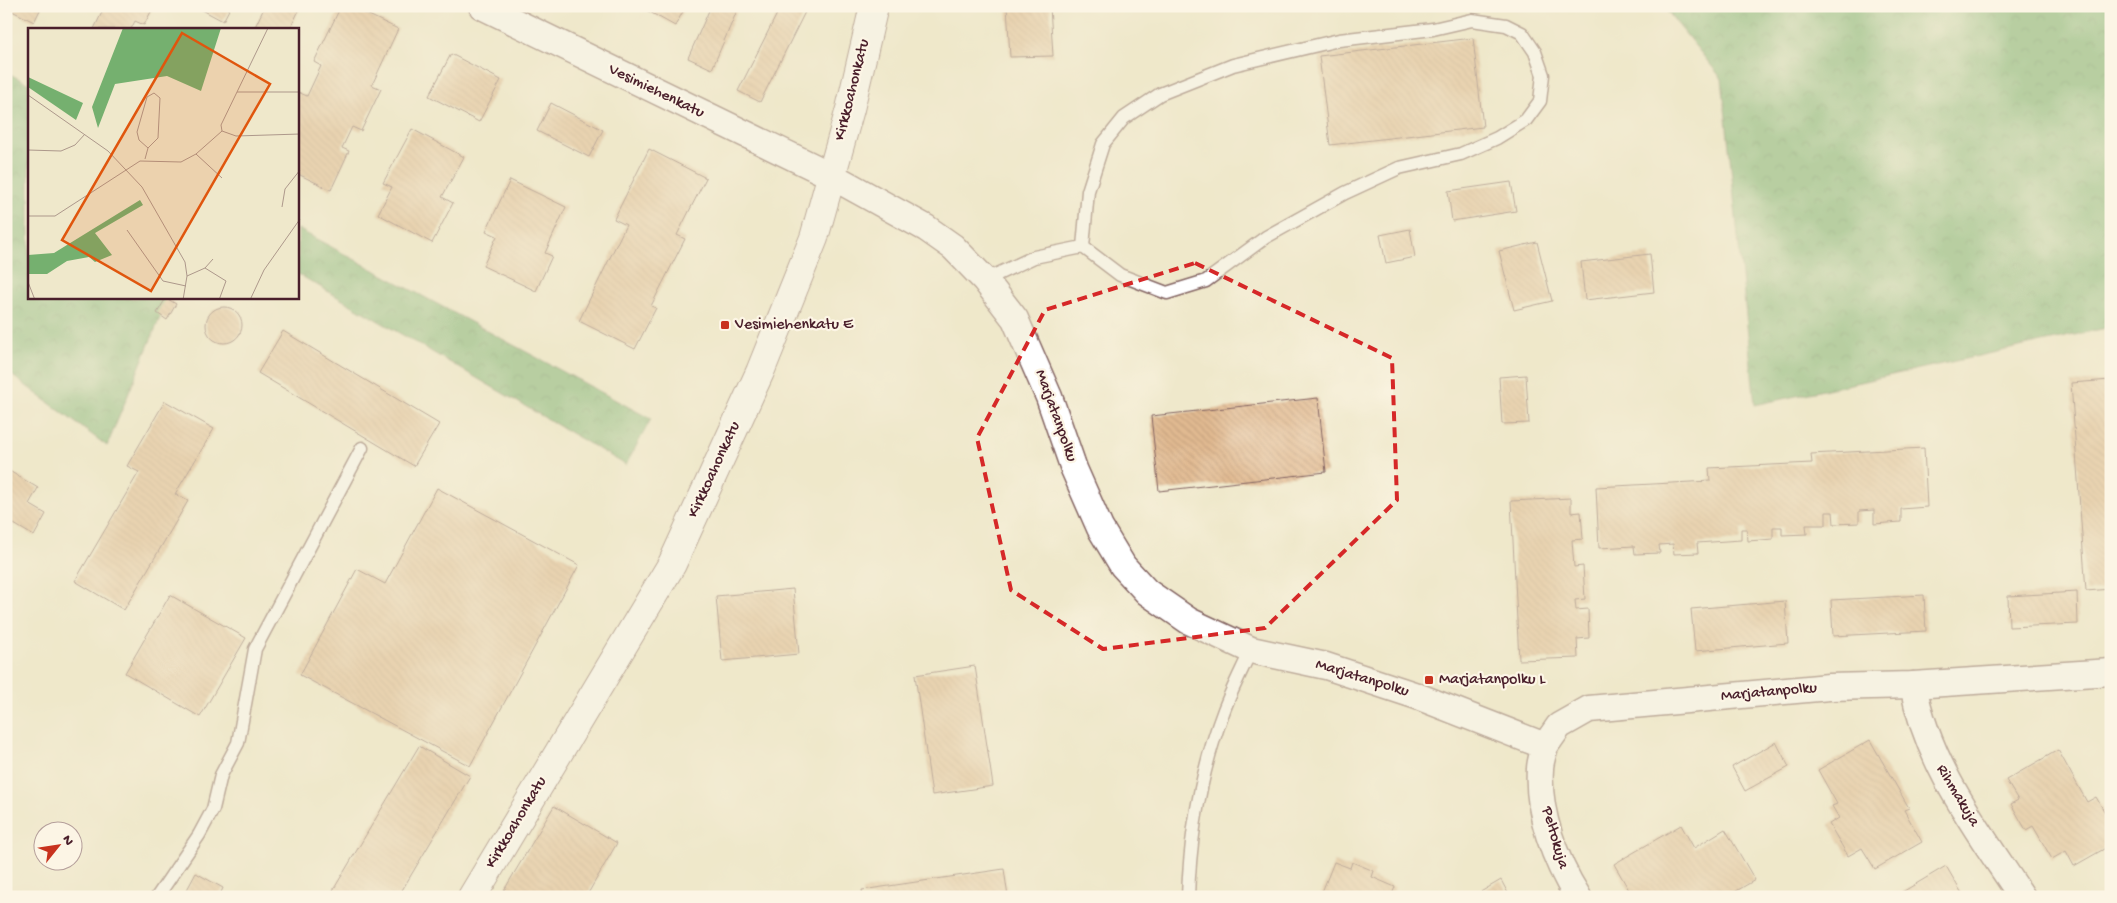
<svg xmlns="http://www.w3.org/2000/svg" width="2117" height="903" font-family="'Gochi Hand',sans-serif">
	<defs>
		<pattern id="forest-crowns" width="20" height="18" patternUnits="userSpaceOnUse" patternTransform="scale(1.25)"><rect width="20" height="18" fill="#75b06f"/><path d="M2 6a3 3 0 1 1 6 0M12 15a3 3 0 1 1 6 0" fill="none" stroke="#628f5b"/></pattern>
		<pattern id="building-back-hatch" width="6" height="6" patternUnits="userSpaceOnUse" patternTransform="scale(1.25)"><rect width="6" height="6" fill="#e1ba91"/><path d="M-1 5l2 2M0 0l6 6M5-1l2 2" fill="none" stroke="#c39f7d"/></pattern>
	</defs>
	<rect width="100%" height="100%" fill="#fcf5e5"/>
	<filter id="ink" filterUnits="userSpaceOnUse"><feTurbulence type="fractalNoise" baseFrequency=".02" numOctaves="2"/><feDisplacementMap in="SourceGraphic" scale="10" xChannelSelector="R" yChannelSelector="G"/><feConvolveMatrix kernelMatrix="1 2 1 2 8 2 1 2 1" color-interpolation-filters="sRGB"/></filter>
	<filter id="wash" filterUnits="userSpaceOnUse"><feTurbulence type="fractalNoise" baseFrequency=".0096" numOctaves="4" result="noise"/><feDisplacementMap in="SourceGraphic" scale="20" xChannelSelector="R" yChannelSelector="G"/><feGaussianBlur stdDeviation="1.12" result="paint"/><feColorMatrix in="noise" values="0 0 0 0 0 0 0 0 0 0 0 0 0 0 0 0 0 1.4 0 .05"/><feComposite in="paint" operator="in"/></filter>
	<g filter="url(#wash)">
		<rect width="100%" height="100%" fill="#efe8cb"/>
		<g fill="url(#forest-crowns)" stroke="#60684d">
			<path d="M1663 6H2111V327L1755 405 1722 79Z"/>
			<path d="M6 72 29 84V298H168L107 446 6 371Z"/>
			<path d="M298 229 651 419 626 465 298 274Z"/>
		</g>
		<g id="blocks">
			<g fill="url(#building-back-hatch)">
				<path d="M14 6H42L34 22 12 11Z"/>
				<path d="M105 6H154L144 25 135 21 131 29H94Z"/>
				<path d="M195 6H231L223 21Z"/>
				<path d="M265 6H301L290 29H254Z"/>
				<path d="M341 6H350L398 29 372 85 381 89 361 131 352 127 342 148 349 151 331 190 298 174V92L307 96 321 66 314 62Z"/>
				<path d="M639 6H686L675 26Z"/>
				<path d="M711 6H739L712 69 688 58Z"/>
				<path d="M781 6H808L760 102 738 91Z"/>
				<path d="M1007 6H1050L1053 56 1010 57Z"/>
				<path d="M1473 38 1483 127 1330 145 1319 56Z"/>
				<path d="M451 54 501 80 479 122 429 96Z"/>
				<path d="M551 103 603 130 589 157 537 131Z"/>
				<path d="M412 129 464 157 442 197 453 203 432 243 378 214 392 187 383 183Z"/>
				<path d="M649 149 706 178 677 235 685 239 651 306 656 308 635 349 579 321 626 225 614 219Z"/>
				<path d="M510 180 566 207 545 253 552 256 536 291 483 266 497 236 486 231Z"/>
				<path d="M1511 182 1516 211 1452 221 1448 191Z"/>
				<path d="M1410 229 1415 257 1386 263 1380 235Z"/>
				<path d="M1537 242 1552 301 1514 310 1499 251Z"/>
				<path d="M1650 254 1654 292 1585 300 1581 262Z"/>
				<path d="M166 298 176 304 167 320 157 313Z"/>
				<circle cx="224" cy="325" r="18"/>
				<path d="M283 331 439 424 414 466 258 373Z"/>
				<path d="M1526 375 1529 423 1502 424 1499 377Z"/>
				<path d="M2111 380V589L2086 591 2071 383Z"/>
				<path d="M1318 398 1326 472 1159 491 1151 416Z"/>
				<path d="M165 401 214 429 175 494 188 501 124 610 75 581 139 472 127 466Z"/>
				<path d="M1924 448 1927 507 1901 509V522L1874 524V510L1859 511V523L1834 524 1833 512H1826V525H1806L1807 534 1782 535V527H1773V539L1748 541 1747 529H1741V540L1697 543 1698 553 1674 554 1673 544 1659 545 1660 553 1635 554 1634 546 1599 548 1596 487 1710 481 1709 468 1812 463 1811 454Z"/>
				<path d="M6 469 38 488 29 504 46 514 34 536 14 524 6 530Z"/>
				<path d="M437 488 579 565 470 766 300 675 357 569 385 584Z"/>
				<path d="M1571 498V513L1581 512 1583 539 1572 540 1574 567 1583 566 1585 599 1575 600 1576 610 1588 609 1589 638 1577 639 1578 658 1519 660 1511 501Z"/>
				<path d="M793 589 799 654 722 661 716 596Z"/>
				<path d="M2077 592 2078 624 2009 627 2008 596Z"/>
				<path d="M170 595 246 638 200 717 125 673Z"/>
				<path d="M1924 595 1926 631 1833 636 1831 600Z"/>
				<path d="M1785 601 1788 643 1695 651 1691 609Z"/>
				<path d="M975 666 993 786 932 795 915 675Z"/>
				<path d="M1870 740 1909 808 1904 810 1922 842 1875 869 1862 848 1848 856 1829 824 1839 818 1832 806 1837 804 1818 770Z"/>
				<path d="M1776 742 1789 767 1745 791 1732 767Z"/>
				<path d="M419 746 470 776 398 897H329Z"/>
				<path d="M2058 750 2087 802 2096 797 2111 823V845L2074 866 2066 851 2052 859 2033 826 2026 830 2011 804 2018 800 2006 780Z"/>
				<path d="M554 806 617 843 586 897H500Z"/>
				<path d="M1681 825 1694 848 1725 829 1755 880 1726 897H1633L1614 864Z"/>
				<path d="M1334 862 1350 868 1352 862 1374 871 1372 877 1395 887 1391 897H1320Z"/>
				<path d="M1946 866 1964 897H1901L1899 894Z"/>
				<path d="M1004 869 1008 897H863L862 890Z"/>
				<path d="M196 873 223 888 219 897H183Z"/>
				<path d="M1501 880 1510 897H1472Z"/>
			</g>
		</g>
	</g>
	<g filter="url(#ink)">
		<use href="#blocks" fill-opacity="0" stroke="#846563" stroke-width="1"/>
		<g fill="none" stroke-linecap="round" stroke-linejoin="round">
			<g stroke="#846563" stroke-width="15">
				<g id="lane">
					<path d="M985 280 1034 257 1083 247 1088 191 1103 144 1124 118 1160 94 1233 65 1339 40 1433 29 1472 20 1506 25 1522 33 1535 52 1543 75 1540 101 1526 120 1497 138 1461 154 1399 168 1345 193 1266 237 1206 281 1167 293 1120 275 1083 247"/>
					<path d="M157 897 199 835 213 809 221 775 238 743 255 649 362 448"/>
					<path d="M1188 897C1190 834 1202 768 1224 710 1232 689 1242 670 1251 650"/>
				</g>
			</g>
			<g stroke="#846563" stroke-width="29">
				<g id="street">
					<path d="M482 6 830 175 926 228 953 247 985 280 1015 319 1049 397 1074 469 1100 528 1123 566 1147 592 1189 621 1251 650 1326 666 1417 696 1545 746 1559 726 1589 709 1829 687 1913 685 2111 672"/>
					<path d="M1913 685C1928 766 1978 830 2022 897"/>
					<path d="M1545 746C1543 754 1540 762 1540 769 1537 812 1555 861 1578 897"/>
				</g>
			</g>
			<g stroke="#846563" stroke-width="30">
				<path id="secondary" d="M472 897 672 564 760 372 814 238 850 109 874 6"/>
			</g>
			<use href="#lane" stroke="#fff" stroke-width="12"/>
			<use href="#street" stroke="#fff" stroke-width="26"/>
			<use href="#secondary" stroke="#fff" stroke-width="28"/>
		</g>
	</g>
	<path d="M0 0H2117V903H0ZM1195 263 1392 358 1397 500 1265 628 1103 649 1011 590 977 438 1045 310Z" fill="#efe8cb" fill-opacity=".55" fill-rule="evenodd"/>
	<path fill="none" stroke="#d62828" stroke-width="4" stroke-dasharray="10 6" stroke-linejoin="round" d="M1195 263 1392 358 1397 500 1265 628 1103 649 1011 590 977 438 1045 310Z"/>
	<g fill="#c8321e" stroke="#fcf5e5" stroke-width="2">
		<rect x="720" y="320" width="10" height="10" rx="2.5"/>
		<rect x="1424" y="675" width="10" height="10" rx="2.5"/>
	</g>
	<g text-anchor="middle" dominant-baseline="central" stroke-width="4.5" stroke-linejoin="round" paint-order="stroke">
		<g font-size="16" fill="#4a1f2b" stroke="#fcf5e5">
			<text transform="translate(853 90) rotate(-76)">Kirkkoahonkatu</text>
			<text transform="translate(656 92) rotate(26)">Vesimiehenkatu</text>
			<text transform="translate(1055 416) rotate(70)">Marjatanpolku</text>
			<text transform="translate(715 470) rotate(-65)">Kirkkoahonkatu</text>
			<text transform="translate(1362 679) rotate(17)">Marjatanpolku</text>
			<text transform="translate(1769 693) rotate(-5)">Marjatanpolku</text>
			<text transform="translate(1957 796) rotate(59)">Rihmakuja</text>
			<text transform="translate(517 823) rotate(-59)">Kirkkoahonkatu</text>
			<text transform="translate(1554 838) rotate(74)">Peltokuja</text>
		</g>
		<g font-size="16" fill="#4a1f2b" stroke="#fcf5e5" text-anchor="start">
			<text x="735" y="325">Vesimiehenkatu E</text>
			<text x="1439" y="680">Marjatanpolku L</text>
		</g>
	</g>
	<g transform="translate(28 28)">
		<rect width="271" height="271" fill="#efe8cb"/>
		<path d="M95 0H193L173 63 139 48 87 56 70 100 64 79ZM0 49 55 75 48 92 0 59ZM112 172 115 177 67 205 84 227 67 234 61 229 39 233 19 246H0V227L26 225Z" fill="#75b06f"/>
		<path fill="none" stroke="#ad988b" stroke-width="1" d="M209 64H272M0 67 80 123 114 159 157 234 159 248 155 272M194 103 208 108 272 106M0 122 33 123 47 117 57 106M168 126 194 150M117 131 120 120 111 112 109 104 119 69 126 65 132 70 130 110 120 120M254 179 257 161 272 142M0 188H27L112 133 153 134 168 126 194 103 193 97 240 0M99 202 135 253 158 258M177 240 198 253 191 272M159 248 177 240 185 231M0 254 7 272M222 272 236 242 272 191"/>
		<path fill="#e0560e" fill-opacity="0.15" stroke="#e0560e" stroke-width="2.5" d="M154 5 242 56 123 263 34 212Z"/>
		<rect width="271" height="271" fill="none" stroke="#4a1f2b" stroke-width="2.5"/>
	</g>
	<rect width="2117" height="903" fill="none" stroke="#fcf5e5" stroke-width="25"/>
	<g transform="translate(58 846) rotate(60)"><circle r="24" fill="#fcf5e5" stroke="#b59f9b"/>
	<path d="M0-4L9 19L0 12L-9 19Z" fill="#c8321e"/>
	<text y="-8" font-size="14" font-weight="bold" text-anchor="middle" fill="#4a1f2b">N</text>
	</g>
</svg>
